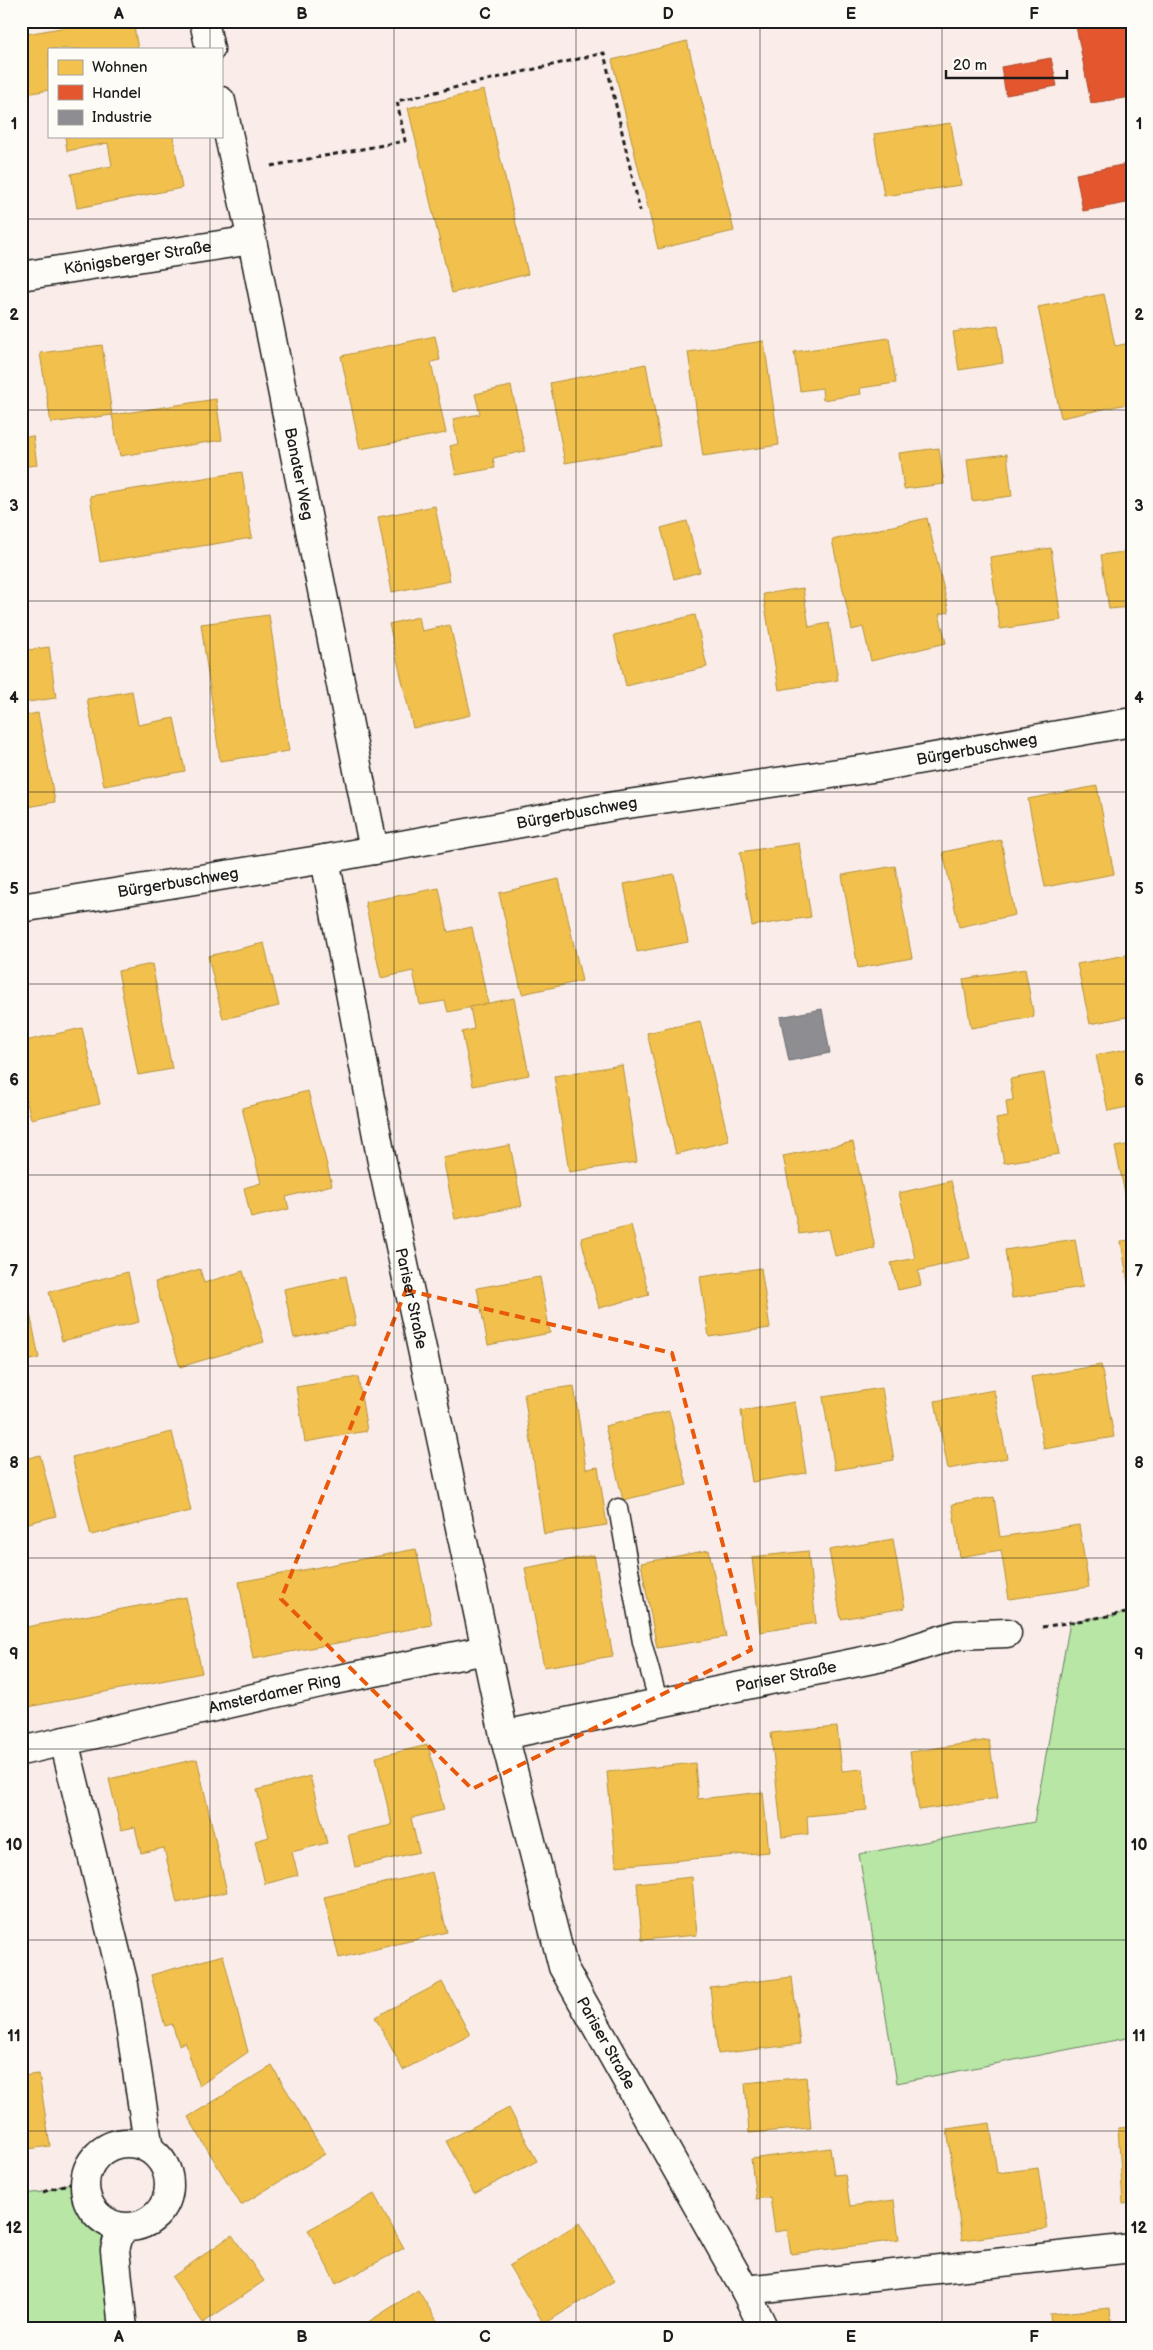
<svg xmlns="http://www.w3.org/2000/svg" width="1153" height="2350" font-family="'Balsamiq Sans',sans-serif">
	<rect width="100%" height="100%" fill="#faede9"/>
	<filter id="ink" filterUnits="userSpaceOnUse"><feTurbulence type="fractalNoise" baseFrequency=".02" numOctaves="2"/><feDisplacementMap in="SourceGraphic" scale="10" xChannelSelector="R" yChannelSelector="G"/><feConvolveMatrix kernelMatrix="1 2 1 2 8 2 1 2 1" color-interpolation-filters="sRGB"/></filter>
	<g filter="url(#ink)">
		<g fill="#b7e6a5" stroke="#6a8160">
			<path d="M1132 1612V2037L897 2083 859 1854 1034 1822 1070 1622Z"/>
			<path d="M85 2178C85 2204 96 2219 121 2227L123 2329H21V2194L43 2192Z"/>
		</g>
		<g fill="#f2c14e" stroke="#b2903f">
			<path d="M100 21H133L138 49H49V90L21 95V35Z"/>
			<path d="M687 41 734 231 658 249 612 60Z"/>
			<path d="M484 90 528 274 452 293 408 108Z"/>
			<path d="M951 123 961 185 884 196 874 134Z"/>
			<path d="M65 136H173L182 188 77 208 71 174 112 166 108 143 67 151Z"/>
			<path d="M1104 294 1115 346 1130 343 1132 352V403L1061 418 1038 307Z"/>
			<path d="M998 325 1003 363 959 370 953 332Z"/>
			<path d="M435 336 440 360 431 362 446 433 360 449 341 356Z"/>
			<path d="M889 338 896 383 860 388 861 394 823 400 822 388 800 391 794 352Z"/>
			<path d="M764 341 779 445 703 456 688 352Z"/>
			<path d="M102 345 112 415 51 423 40 353Z"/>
			<path d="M646 364 661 446 565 463 550 383Z"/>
			<path d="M511 386 525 451 493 458 495 468 456 475 450 446 458 444 453 419 480 414 475 394Z"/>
			<path d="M216 399 222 440 120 456 112 415Z"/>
			<path d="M21 428 22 437 33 436 37 465 21 467Z"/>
			<path d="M939 448 944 484 904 489 899 453Z"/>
			<path d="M1007 454 1012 496 972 501 967 459Z"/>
			<path d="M242 472 252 538 100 562 90 496Z"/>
			<path d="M435 506 450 581 392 592 378 517Z"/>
			<path d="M927 518 949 612 939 614 946 643 871 661 863 627 852 630 832 540Z"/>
			<path d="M687 521 700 572 674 579 661 528Z"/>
			<path d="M1051 548 1061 620 1000 629 990 557Z"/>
			<path d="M1132 551V607L1109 609 1101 555Z"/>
			<path d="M803 588 809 627 829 623 838 680 779 690 763 594Z"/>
			<path d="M269 615 289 751 220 761 201 624Z"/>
			<path d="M695 615 707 667 626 686 614 635Z"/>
			<path d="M418 617 422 631 450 625 471 715 413 728 389 624Z"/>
			<path d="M49 647 56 698 21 703V651Z"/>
			<path d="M132 691 138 725 174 718 185 771 104 786 87 699Z"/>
			<path d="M38 713 55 802 21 808V716Z"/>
			<path d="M1097 786 1114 874 1045 887 1028 799Z"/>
			<path d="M1001 840 1015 915 959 927 943 852Z"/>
			<path d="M799 843 811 917 752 926 740 852Z"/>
			<path d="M895 866 912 958 858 968 842 875Z"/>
			<path d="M674 874 688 942 637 952 624 884Z"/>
			<path d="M559 879 582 981 522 994 499 893Z"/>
			<path d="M439 888 448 932 472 927 488 1004 448 1012 445 1001 420 1005 413 971 381 978 365 902Z"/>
			<path d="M264 943 279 1006 223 1019 208 956Z"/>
			<path d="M1132 954V1016L1090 1024 1077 964Z"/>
			<path d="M152 964 172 1069 138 1075 118 971Z"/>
			<path d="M1025 969 1034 1017 971 1028 963 979Z"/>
			<path d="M514 998 529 1075 473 1086 462 1032 474 1029 470 1007Z"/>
			<path d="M700 1021 729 1141 676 1154 647 1033Z"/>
			<path d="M82 1028 100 1104 31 1119 21 1078V1042Z"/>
			<path d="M1132 1048V1106L1108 1111 1096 1055Z"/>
			<path d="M622 1065 637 1162 569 1172 554 1076Z"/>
			<path d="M1044 1073 1059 1154 1004 1163 996 1119 1008 1117 1006 1101 1013 1100 1010 1079Z"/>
			<path d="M308 1091 332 1185 286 1197 289 1209 251 1218 244 1188 261 1183 242 1108Z"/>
			<path d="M853 1142 875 1248 835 1256 829 1229 799 1234 783 1156Z"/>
			<path d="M1132 1144V1207H1128L1115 1147Z"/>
			<path d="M510 1145 522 1206 455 1219 443 1158Z"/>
			<path d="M951 1181 970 1258 918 1271 921 1285 898 1290 891 1263 915 1258 899 1193Z"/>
			<path d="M631 1225 649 1295 599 1308 581 1238Z"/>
			<path d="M1075 1239 1083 1287 1012 1298 1005 1250Z"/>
			<path d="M1132 1240V1301H1131L1121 1241Z"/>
			<path d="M761 1268 770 1328 709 1337 700 1277Z"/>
			<path d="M200 1269 204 1283 243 1271 264 1342 180 1367 155 1282Z"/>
			<path d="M128 1272 139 1322 62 1341 49 1292Z"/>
			<path d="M346 1276 356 1325 294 1338 284 1289Z"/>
			<path d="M540 1277 550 1333 488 1345 477 1288Z"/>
			<path d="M30 1313 39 1358 21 1362V1315Z"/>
			<path d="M1101 1365 1114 1437 1044 1449 1031 1377Z"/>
			<path d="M358 1377 367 1431 305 1442 296 1387Z"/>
			<path d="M574 1386 586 1469 598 1467 607 1525 544 1534 524 1393Z"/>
			<path d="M882 1388 894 1460 835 1470 823 1397Z"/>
			<path d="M994 1390 1007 1458 948 1469 935 1401Z"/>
			<path d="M795 1402 806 1473 752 1482 741 1411Z"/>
			<path d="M669 1411 687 1485 623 1500 605 1426Z"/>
			<path d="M172 1432 191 1511 91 1535 72 1457Z"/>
			<path d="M40 1455 56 1516 21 1525V1460Z"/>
			<path d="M994 1497 1000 1537 1079 1525 1089 1587 1009 1599 1001 1550 960 1557 952 1504Z"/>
			<path d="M893 1539 905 1608 841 1619 829 1550Z"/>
			<path d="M416 1549 432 1625 253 1659 239 1582Z"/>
			<path d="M709 1550 726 1637 657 1648 641 1563Z"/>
			<path d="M808 1551 816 1623 760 1632 752 1557Z"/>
			<path d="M594 1555 613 1656 544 1667 525 1568Z"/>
			<path d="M186 1597 202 1673 23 1708 21 1628Z"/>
			<path d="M837 1727 842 1771 863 1769 867 1810 807 1816 808 1834 782 1837 771 1733Z"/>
			<path d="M989 1740 998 1798 919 1810 910 1752Z"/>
			<path d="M428 1745 444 1810 411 1818 419 1852 355 1867 348 1835 392 1825 376 1757Z"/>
			<path d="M197 1759 227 1892 177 1903 164 1848 141 1853 135 1827 121 1830 109 1779Z"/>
			<path d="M695 1763 698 1799 763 1792 769 1852 616 1866 607 1772Z"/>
			<path d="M310 1776 327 1843 292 1852 298 1875 265 1884 255 1841 269 1837 257 1790Z"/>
			<path d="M432 1872 447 1932 339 1958 324 1897Z"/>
			<path d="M692 1877 697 1935 642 1940 637 1883Z"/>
			<path d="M223 1955 248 2052 199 2086 185 2042 179 2045 172 2024 165 2026 151 1975Z"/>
			<path d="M792 1977 800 2044 718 2054 710 1987Z"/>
			<path d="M442 1982 470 2035 403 2070 375 2017Z"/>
			<path d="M272 2066 325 2154 241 2205 188 2117Z"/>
			<path d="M39 2074 50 2146 21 2150V2076Z"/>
			<path d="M806 2077 811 2128 749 2133 745 2083Z"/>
			<path d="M509 2108 537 2161 474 2194 446 2141Z"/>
			<path d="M990 2123 997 2173 1038 2168 1047 2229 962 2240 947 2129Z"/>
			<path d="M1132 2127V2203L1123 2204 1118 2128Z"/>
			<path d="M830 2148 834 2175 845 2174 850 2206 894 2200 899 2240 791 2254 787 2230 775 2232 770 2197 756 2199 751 2159Z"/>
			<path d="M374 2194 404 2248 336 2284 308 2230Z"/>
			<path d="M579 2223 614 2281 544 2324 509 2266Z"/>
			<path d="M232 2235 264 2281 203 2323 172 2277Z"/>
			<path d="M418 2290 442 2329H364L362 2326Z"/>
			<path d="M1110 2308 1112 2329H1051L1050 2314Z"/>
			<path d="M458 2321 463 2329H445Z"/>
		</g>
		<g fill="#e4572e" stroke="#a84529">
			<path d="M1075 21H1132V97L1091 103Z"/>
			<path d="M1051 58 1057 86 1006 95 1001 67Z"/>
			<path d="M1132 163V202L1083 211 1076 174Z"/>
		</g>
		<path fill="#8d8d92" stroke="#6b6b6f" d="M822 1009 830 1053 789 1061 780 1017Z"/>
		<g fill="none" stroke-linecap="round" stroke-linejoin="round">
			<g stroke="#1c1c1c" stroke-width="21">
				<path id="lane" d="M618 1508 642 1642 659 1704"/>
			</g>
			<g stroke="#1c1c1c" stroke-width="31">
				<g id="street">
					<path d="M204 21 210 49"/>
					<path id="s1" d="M221 101 252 240 374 850"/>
					<path id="s2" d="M21 276 252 240"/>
					<path id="s3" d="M325 859 381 1157 447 1466 504 1735 563 1967 745 2290 764 2329"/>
					<path id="s4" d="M21 908 325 859 614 806 872 768 1132 722"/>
					<path id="s5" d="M504 1735 892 1655 956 1635 1007 1633"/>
					<path d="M64 1741 124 1985 149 2149"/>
					<path id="s6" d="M21 1751 329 1681 486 1650"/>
					<circle cx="127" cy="2185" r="42"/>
					<path d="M121 2227 115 2250 123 2329"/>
					<path d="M745 2290 1132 2248"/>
				</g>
			</g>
			<g stroke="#1c1c1c" stroke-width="3" stroke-dasharray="5 4" stroke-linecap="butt">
				<path d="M271 166 405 141 397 101 604 53 640 211"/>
				<path d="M1042 1627 1132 1612"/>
				<path d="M43 2192 85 2178"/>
			</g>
			<use href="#lane" stroke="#fdfcf7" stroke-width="18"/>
			<use href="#street" stroke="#fdfcf7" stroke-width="28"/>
		</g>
	</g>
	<path fill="none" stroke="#e8590c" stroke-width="4" stroke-dasharray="10 6" stroke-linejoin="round" d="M406 1290 672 1353 751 1650 472 1789 281 1599Z"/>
	<path fill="none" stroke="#1c1c1c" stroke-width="1" stroke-opacity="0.55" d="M210 21V49M394 21V2329M576 21V2329M760 21V2329M942 21V2329M210 136V2329M21 219H1132M21 410H1132M21 601H1132M21 792H1132M21 984H1132M21 1175H1132M21 1366H1132M21 1558H1132M21 1749H1132M21 1940H1132M21 2131H1132"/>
	<g text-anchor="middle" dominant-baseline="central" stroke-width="5" stroke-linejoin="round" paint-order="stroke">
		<g font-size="16" fill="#1c1c1c" stroke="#fdfcf7">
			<text stroke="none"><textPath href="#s2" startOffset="118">Königsberger Straße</textPath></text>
			<text stroke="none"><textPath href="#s1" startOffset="381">Banater Weg</textPath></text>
			<text stroke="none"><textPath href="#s4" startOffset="969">Bürgerbuschweg</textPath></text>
			<text stroke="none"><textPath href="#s4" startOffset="564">Bürgerbuschweg</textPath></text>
			<text stroke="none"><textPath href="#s4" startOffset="159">Bürgerbuschweg</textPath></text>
			<text stroke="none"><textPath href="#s3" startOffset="448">Pariser Straße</textPath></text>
			<text stroke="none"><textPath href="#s5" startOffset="288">Pariser Straße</textPath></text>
			<text stroke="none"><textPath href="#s6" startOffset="260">Amsterdamer Ring</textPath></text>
			<text stroke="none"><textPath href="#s3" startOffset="1221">Pariser Straße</textPath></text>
		</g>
	</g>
	<rect width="1153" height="2350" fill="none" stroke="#fdfcf7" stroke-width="55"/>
	<rect x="48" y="48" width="175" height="90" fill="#fdfcf7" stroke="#a3a29f"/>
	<rect x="58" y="60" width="25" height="15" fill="#f2c14e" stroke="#a3a29f"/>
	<text x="92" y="72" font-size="15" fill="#1c1c1c">Wohnen</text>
	<rect x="58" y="85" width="25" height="15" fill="#e4572e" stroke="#a3a29f"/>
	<text x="92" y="98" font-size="15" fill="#1c1c1c">Handel</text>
	<rect x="58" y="110" width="25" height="15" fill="#8d8d92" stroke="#a3a29f"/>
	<text x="92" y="122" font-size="15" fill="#1c1c1c">Industrie</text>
	<path d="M946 70v8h121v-8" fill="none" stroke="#1c1c1c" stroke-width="2.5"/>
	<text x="953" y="70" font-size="15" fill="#1c1c1c" stroke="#fdfcf7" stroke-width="4" paint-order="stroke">20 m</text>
	<rect x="28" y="28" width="1098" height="2294" fill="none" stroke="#1c1c1c" stroke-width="2"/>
	<g font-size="16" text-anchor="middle" font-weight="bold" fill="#1c1c1c">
		<text x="119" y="19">A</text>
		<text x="302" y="19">B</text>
		<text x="485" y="19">C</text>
		<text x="668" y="19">D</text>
		<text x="851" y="19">E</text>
		<text x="1034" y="19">F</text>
		<text x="14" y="129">1</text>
		<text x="1139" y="129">1</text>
		<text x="14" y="320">2</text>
		<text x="1139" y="320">2</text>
		<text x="14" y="511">3</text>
		<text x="1139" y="511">3</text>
		<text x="14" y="703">4</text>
		<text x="1139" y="703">4</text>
		<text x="14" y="894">5</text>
		<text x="1139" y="894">5</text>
		<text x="14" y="1085">6</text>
		<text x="1139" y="1085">6</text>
		<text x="14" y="1276">7</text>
		<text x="1139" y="1276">7</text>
		<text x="14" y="1468">8</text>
		<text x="1139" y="1468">8</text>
		<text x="14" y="1659">9</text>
		<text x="1139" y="1659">9</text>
		<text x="14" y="1850">10</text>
		<text x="1139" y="1850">10</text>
		<text x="14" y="2041">11</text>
		<text x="1139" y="2041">11</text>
		<text x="14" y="2233">12</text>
		<text x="1139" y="2233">12</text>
		<text x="119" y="2342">A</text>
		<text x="302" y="2342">B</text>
		<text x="485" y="2342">C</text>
		<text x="668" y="2342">D</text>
		<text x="851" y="2342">E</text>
		<text x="1034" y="2342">F</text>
	</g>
</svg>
